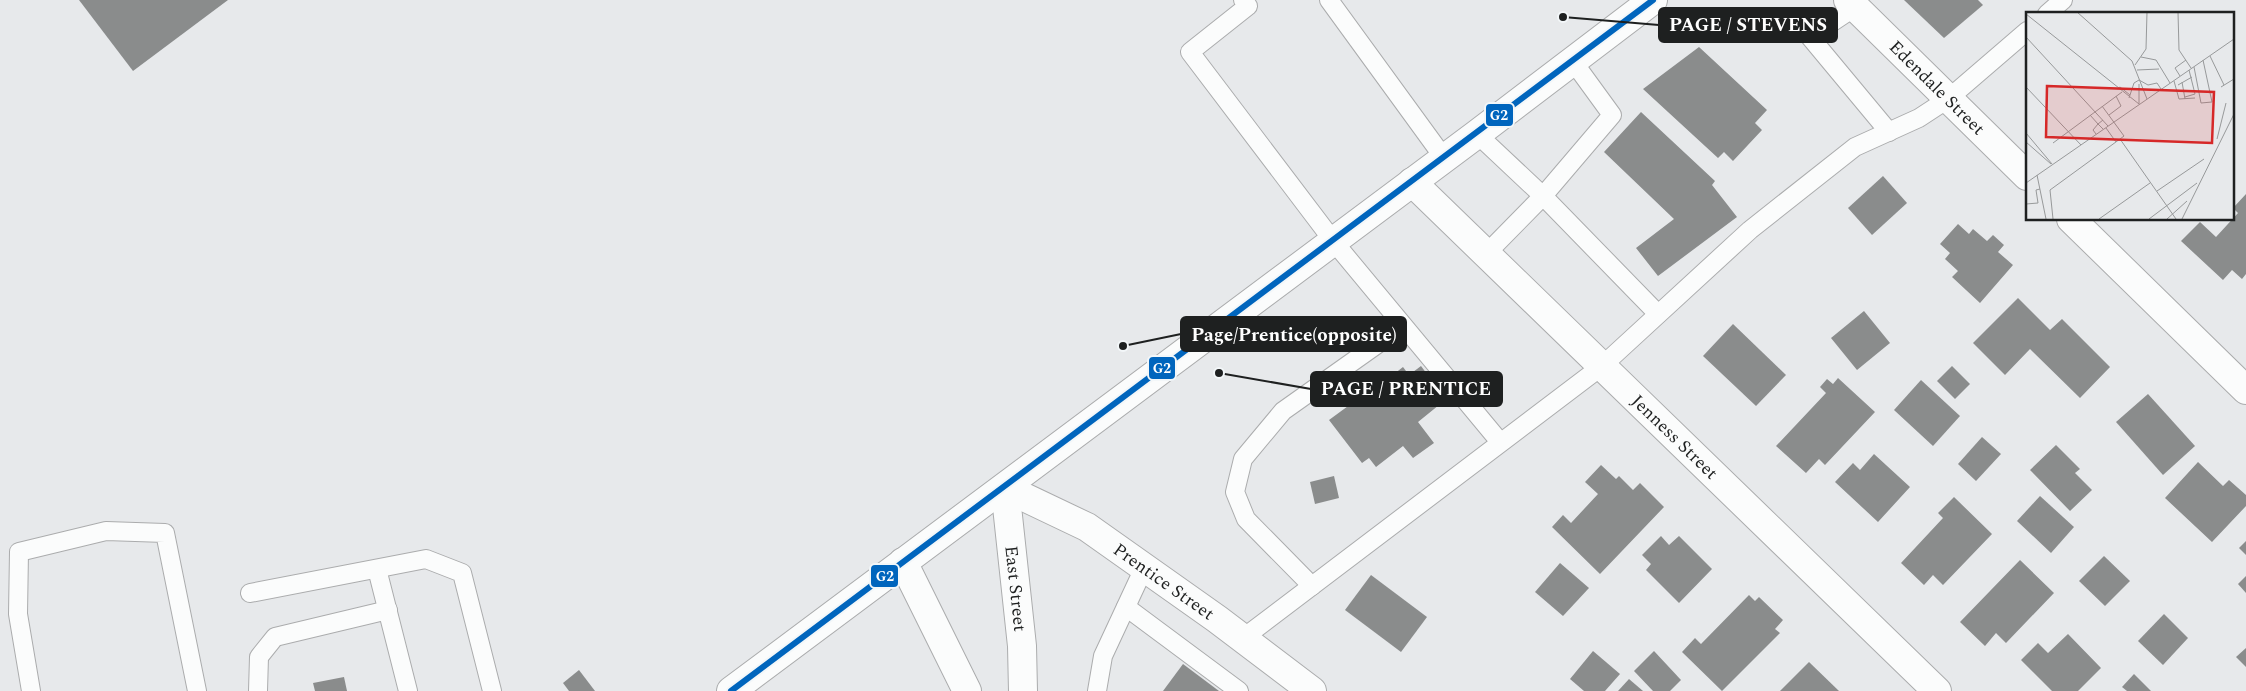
<svg xmlns="http://www.w3.org/2000/svg" width="2246" height="691" font-family="Spectral,serif">
	<rect width="100%" height="100%" fill="#e7e9eb"/>
	<g fill="#8a8c8c">
		<path d="M79 0H228L133 71Z"/>
		<path d="M1904 0H1978L1983 5 1944 38Z"/>
		<path d="M1699 47 1767 110 1755 123 1762 130 1733 161 1724 152 1718 158 1643 89Z"/>
		<path d="M1641 112 1715 181 1712 185 1737 217 1658 276 1636 248 1674 219 1604 152Z"/>
		<path d="M1883 176 1907 203 1872 235 1848 208Z"/>
		<path d="M2246 194V274L2242 279 2232 270 2223 280 2181 241 2200 222 2216 237 2238 213 2233 208Z"/>
		<path d="M1958 224 1969 234 1973 229 1987 241 1993 235 2004 245 1998 252 2013 265 1980 303 1952 277 1958 271 1945 259 1950 253 1940 244Z"/>
		<path d="M2018 298 2050 330 2062 319 2110 367 2080 398 2030 349 2005 375 1973 343Z"/>
		<path d="M1864 311 1890 343 1857 370 1831 338Z"/>
		<path d="M1733 324 1786 375 1756 406 1703 356Z"/>
		<path d="M1421 366 1439 390 1432 395 1439 405 1418 422 1434 443 1413 458 1403 446 1376 467 1369 458 1362 463 1329 420 1359 398 1353 390 1377 371 1385 381 1403 367 1409 375Z"/>
		<path d="M1952 366 1970 384 1955 399 1937 381Z"/>
		<path d="M1838 378 1875 412 1825 465 1819 459 1806 473 1776 446 1826 393 1820 387 1827 379 1833 384Z"/>
		<path d="M1921 380 1960 416 1933 446 1894 410Z"/>
		<path d="M2148 394 2195 446 2163 475 2116 422Z"/>
		<path d="M1982 437 2001 454 1976 481 1958 464Z"/>
		<path d="M2056 445 2080 469 2075 473 2092 490 2070 511 2030 470Z"/>
		<path d="M1874 454 1910 487 1878 522 1835 482 1853 463 1860 470Z"/>
		<path d="M2198 462 2223 486 2229 480 2246 495V506L2212 542 2165 498Z"/>
		<path d="M1601 465 1616 479 1619 476 1633 490 1640 483 1664 507 1600 574 1552 527 1563 515 1571 523 1598 494 1585 482Z"/>
		<path d="M1334 476 1339 498 1315 504 1310 482Z"/>
		<path d="M2040 496 2074 527 2051 553 2017 521Z"/>
		<path d="M1954 497 1992 534 1943 585 1933 575 1924 585 1901 563 1943 518 1938 513Z"/>
		<path d="M1661 536 1669 545 1679 536 1712 569 1679 603 1646 570 1651 564 1642 555Z"/>
		<path d="M2246 541V555L2239 548Z"/>
		<path d="M2104 556 2130 581 2105 606 2079 581Z"/>
		<path d="M2020 560 2054 593 2006 643 1996 633 1985 646 1960 622Z"/>
		<path d="M1560 563 1589 588 1563 616 1535 592Z"/>
		<path d="M1371 575 1427 617 1401 652 1345 610Z"/>
		<path d="M2246 576V593L2238 584Z"/>
		<path d="M1749 595 1755 601 1759 597 1783 620 1775 629 1780 633 1722 691 1682 652 1695 638 1701 644Z"/>
		<path d="M2164 614 2188 638 2163 665 2138 641Z"/>
		<path d="M2068 634 2101 668 2078 691H2052L2021 660 2038 643 2048 653Z"/>
		<path d="M2246 648V667L2236 657Z"/>
		<path d="M1593 651 1620 674 1605 691H1584L1570 679Z"/>
		<path d="M1654 651 1681 680 1670 691H1653L1634 671Z"/>
		<path d="M1809 662 1839 691H1780Z"/>
		<path d="M1183 664 1219 691H1163Z"/>
		<path d="M579 670 595 691H569L563 683Z"/>
		<path d="M2134 674 2151 691H2127L2122 687Z"/>
		<path d="M344 677 347 691H315L313 683Z"/>
		<path d="M1629 679 1643 691H1618Z"/>
	</g>
	<g fill="none" stroke-linecap="round" stroke-linejoin="round">
		<g stroke="#abacad" stroke-width="20">
			<g id="lane">
				<path d="M1243 0 1248 6 1190 52 1334 242 1500 442"/>
				<path d="M1329 0 1444 158"/>
				<path d="M1855 7 1810 37 1889 132"/>
				<path d="M2047 14 2063 0"/>
				<path d="M1477 134 1543 196 1612 115 1572 60"/>
				<path d="M1486 254 1543 196 1658 314"/>
				<path d="M377 569 408 691"/>
				<path d="M1312 586 1246 519 1235 492 1243 459 1283 411 1403 326"/>
				<path d="M250 593 426 559 462 573 492 691"/>
				<path d="M1126 607 1239 691"/>
				<path d="M1242 639 1602 366 1750 230 1855 147 1919 118 1948 99 2027 31"/>
				<path d="M31 691 18 614 19 552 106 531 165 533 197 691"/>
				<path d="M258 691 259 657 275 637 388 610"/>
				<path d="M1097 691 1103 656 1144 568"/>
			</g>
		</g>
		<g stroke="#abacad" stroke-width="30">
			<g id="street">
				<path id="s1" d="M1848 0 2027 176"/>
				<path id="s2" d="M1412 182 1937 691"/>
				<path d="M2071 219 2246 390"/>
				<path id="s3" d="M1005 488 1087 527 1217 619 1312 691"/>
			</g>
		</g>
		<g stroke="#abacad" stroke-width="30">
			<g id="secondary">
				<path id="s4" d="M1005 488 1022 646 1023 691"/>
				<path d="M903 562 967 691"/>
			</g>
		</g>
		<g stroke="#abacad" stroke-width="30">
			<path id="primary" d="M731 691 1477 134 1653 0"/>
		</g>
		<use href="#lane" stroke="#fbfcfc" stroke-width="18"/>
		<use href="#street" stroke="#fbfcfc" stroke-width="28"/>
		<use href="#secondary" stroke="#fbfcfc" stroke-width="28"/>
		<use href="#primary" stroke="#fbfcfc" stroke-width="28"/>
		<g stroke="#f3f7f9" stroke-width="10">
			<path id="bus-1" d="M731 691 1653 0"/>
		</g>
		<use href="#bus-1" stroke="#0065bd" stroke-width="6"/>
	</g>
	<g text-anchor="middle" dominant-baseline="central" stroke-width="5" stroke-linejoin="round" paint-order="stroke">
		<g font-size="18" fill="#1e2020" stroke="#f3f7f9">
			<text stroke="none"><textPath href="#s1" startOffset="125">Edendale Street</textPath></text>
			<text stroke="none"><textPath href="#s2" startOffset="366">Jenness Street</textPath></text>
			<text stroke="none"><textPath href="#s3" startOffset="185">Prentice Street</textPath></text>
			<text stroke="none"><textPath href="#s4" startOffset="101">East Street</textPath></text>
		</g>
	</g>
	<g transform="translate(2026 12)">
		<rect width="208" height="208" fill="#e7e9eb"/>
		<path fill="none" stroke="#97999a" stroke-width="1" d="M51 0 106 49 121 87M152 0 153 38 165 56M0 2 113 92M0 25 82 114M184 44 198 73M115 45 130 48 144 71M109 53 120 37 121 0M168 55 175 91 186 90 177 48M111 58 133 57M154 64 149 56 160 48M148 69 153 87 169 86M156 70 159 87M113 72V92M152 73 166 65M0 75 55 133M195 75 208 67M91 77 94 75 104 83M159 85 169 82 163 58M103 86 108 71 113 68 122 73 131 71 135 77M76 94 98 124 94 127 150 207M64 103 72 112 77 108M83 103 95 94 90 84M80 116 90 130M0 121 26 152M70 122 67 118 72 112 77 117M191 127 200 91M0 130 25 152M27 131 96 80M11 163 20 207M0 171 208 27M131 179 178 147M0 192 12 191 10 178 14 177M27 207 24 178 94 127M73 207 124 171M123 207 171 171M141 207 161 189M156 207 208 102"/>
		<path fill="#d62828" fill-opacity="0.15" stroke="#d62828" stroke-width="2.5" d="M21 74 188 80 186 131 20 125Z"/>
		<rect width="208" height="208" fill="none" stroke="#1e2020" stroke-width="2.5"/>
	</g>
	<path fill="none" stroke="#1e2020" stroke-width="2" d="M1563 17L1659 25M1123 346L1181 334M1219 373L1311 389"/>
	<g fill="#1e2020" stroke="#f3f7f9" stroke-width="2">
		<circle cx="1563" cy="17" r="5"/>
		<circle cx="1123" cy="346" r="5"/>
		<circle cx="1219" cy="373" r="5"/>
	</g>
	<g fill="#1e2020" stroke="#1e2020" stroke-width="2">
		<rect x="1659" y="8" width="178" height="34" rx="5"/>
		<rect x="1181" y="317" width="225" height="34" rx="5"/>
		<rect x="1311" y="372" width="191" height="34" rx="5"/>
	</g>
	<g font-size="19" text-anchor="middle" font-weight="bold" fill="#fff">
		<text x="1748" y="31">PAGE / STEVENS</text>
		<text x="1294" y="341">Page/Prentice(opposite)</text>
		<text x="1406" y="395">PAGE / PRENTICE</text>
	</g>
	<g stroke="#f3f7f9" stroke-width="2">
		<rect x="1485" y="103" width="29" height="24" rx="5" fill="#0065bd"/>
		<rect x="1148" y="356" width="28" height="24" rx="5" fill="#0065bd"/>
		<rect x="870" y="564" width="29" height="24" rx="5" fill="#0065bd"/>
	</g>
	<g font-size="14" text-anchor="middle" font-weight="bold" fill="#fff">
		<text x="1499" y="120">G2</text>
		<text x="1162" y="373">G2</text>
		<text x="885" y="581">G2</text>
	</g>
</svg>
